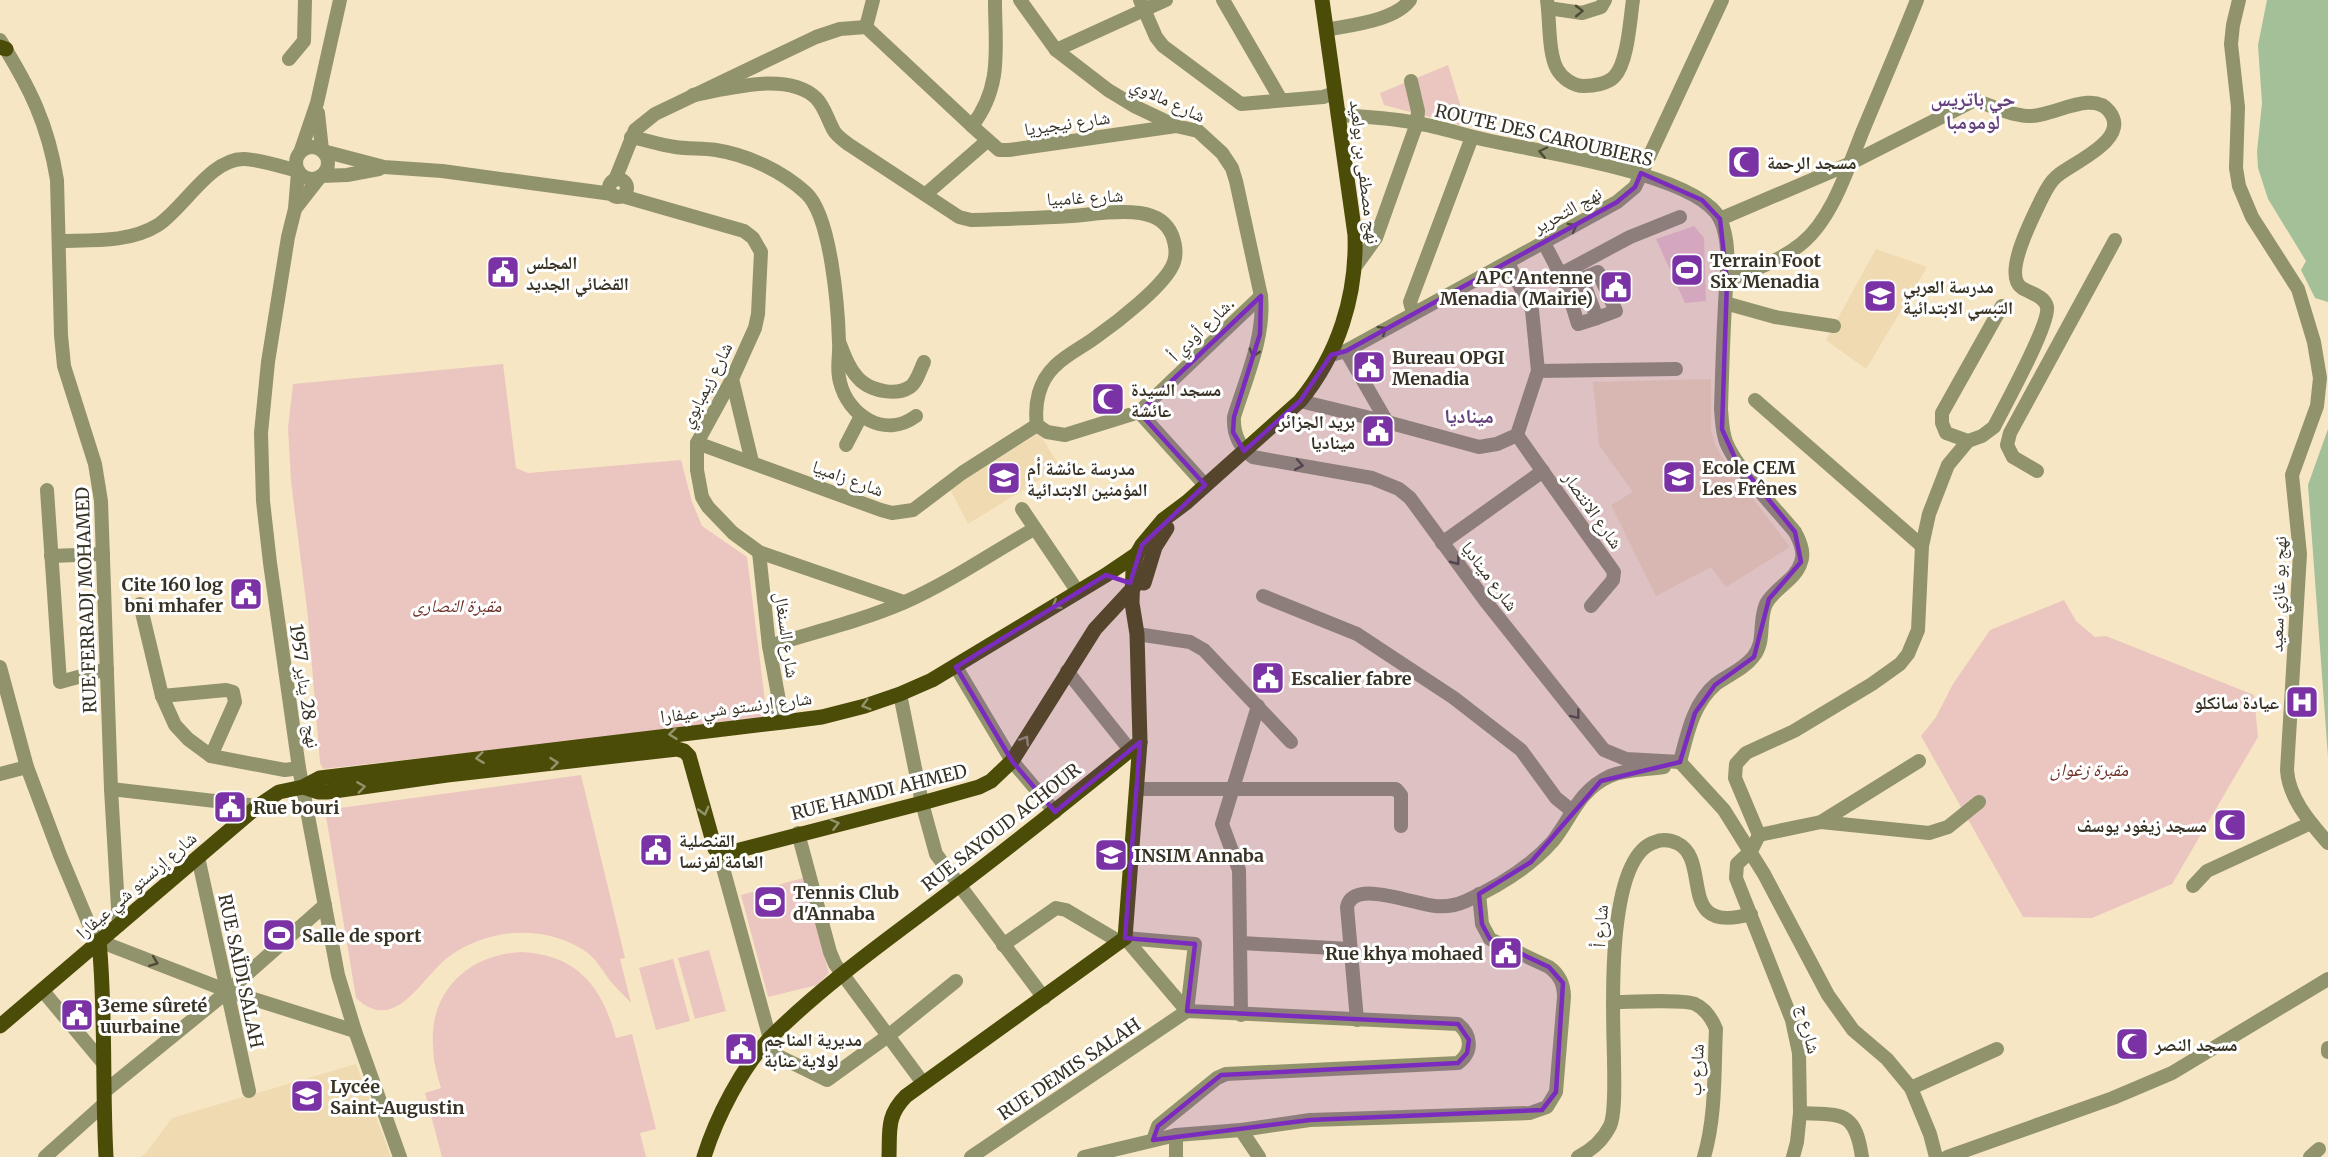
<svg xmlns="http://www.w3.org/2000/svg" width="2328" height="1157" font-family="Merriweather,'Noto Naskh Arabic',serif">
	<rect width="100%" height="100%" fill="#f7e6c4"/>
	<g fill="#efdab1">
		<path d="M1876 249 1927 267 1866 369 1826 340Z"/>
		<path d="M1711 379V431L1716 446 1725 462 1790 547 1726 587 1711 567 1656 596 1611 505 1633 492 1599 445 1593 382Z"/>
		<path d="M1039 433 1060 467 968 524 950 489Z"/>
		<path d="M1099 842 1123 844 1122 873 1107 870 1098 865Z"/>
		<path d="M356 1064 391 1157H140L146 1153 172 1118Z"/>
	</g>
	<g fill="#ebc6c0">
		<path d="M1448 65 1467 127 1384 105 1380 93Z"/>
		<path d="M1694 226 1704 238 1706 301 1685 303 1656 239Z"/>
		<path d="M503 364 516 468 528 473 681 460 692 502 702 526 747 557 766 709 764 720 323 769 320 763 308 618 291 481 288 428 293 384Z"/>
		<path d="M2064 600 2076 621 2095 637 2106 636 2254 695 2258 737 2172 884 2092 918 2023 917 1921 736 1936 717 1953 684 1990 630Z"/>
		<path d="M581 775 625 958 620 959 631 1003C625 996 618 990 612 983 602 971 596 957 582 949 541 924 489 929 451 955 421 976 397 1036 356 998L325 810Z"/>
		<path d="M803 878 829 973 817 985 768 997 741 895Z"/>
		<path d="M709 950 726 1011 695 1019 678 958Z"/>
		<path d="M522 952C578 955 602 987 616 1038L632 1034 656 1129 640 1133 646 1157H442L425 1093 441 1088C437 1074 433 1060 433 1046 429 991 469 954 522 952Z"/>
		<path d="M673 959 690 1021 656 1030 639 968Z"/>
	</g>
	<g fill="#a4c099">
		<path d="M2267 0H2328V302L2315 298 2301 270 2306 261 2268 199 2258 168 2257 152 2262 103 2258 45Z"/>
		<path d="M2328 429V757L2308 485Z"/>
	</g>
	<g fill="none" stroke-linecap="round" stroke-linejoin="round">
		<g stroke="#91936c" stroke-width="14">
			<path d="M1020 0 1056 50 1108 90 1136 107 1176 126 1198 131 1222 153 1232 168 1236 181 1261 296C1265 337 1246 378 1234 417 1233 434 1239 447 1253 457L1372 478 1399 489 1410 498 1487 603 1604 750 1626 759 1680 762"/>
			<path d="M1140 0 1156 37 1163 46 1241 104 1323 97 1335 93"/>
			<path d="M1223 0 1281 100"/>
			<path d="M1547 0C1550 20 1548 52 1557 69 1562 78 1573 86 1584 86 1593 86 1607 84 1614 77 1628 63 1630 19 1633 0"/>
			<path d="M2239 0 2233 25 2231 44 2238 107 2236 168 2239 186 2252 217 2298 289 2314 342 2320 378 2317 406 2292 475 2300 554 2287 770C2289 799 2310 822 2328 843"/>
			<path d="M1548 8 1582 13 1601 7 1605 0"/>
			<path d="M866 27 873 0"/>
			<path d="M1326 30C1350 25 1395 21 1410 0"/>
			<path d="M0 40C30 88 48 124 57 180L61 335 64 366 95 464 101 501 111 789 119 925"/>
			<path d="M1056 50 1166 0"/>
			<path d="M289 59 304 41 305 0"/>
			<path d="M693 95C728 89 787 71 816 98 825 107 828 121 834 131 837 136 843 140 848 144L959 217 971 220C1005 219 1038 218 1072 216 1095 214 1117 210 1140 213 1154 215 1166 221 1172 235 1175 243 1177 253 1174 262 1167 284 1116 323 1096 337 1083 347 1067 354 1055 366 1039 381 1034 404 1037 425L1047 432 1065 435 1139 412 1205 485"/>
			<path d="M318 113 322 150"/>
			<path d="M1339 115C1365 117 1391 118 1416 123 1441 127 1466 136 1491 141 1540 152 1698 174 1720 219 1732 244 1726 278 1725 305 1723 340 1722 375 1721 409 1722 421 1722 431 1726 442 1736 468 1776 509 1795 532 1800 541 1805 552 1801 562 1796 580 1774 588 1766 604 1758 622 1766 642 1753 657 1744 669 1728 675 1716 684 1693 703 1687 735 1680 762"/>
			<path d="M972 126 999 150H1009L1176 126"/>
			<path d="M631 137C646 140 661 145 675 147 689 149 703 148 716 150 748 155 782 171 806 193 831 216 838 307 839 342 840 356 836 368 840 382 848 416 885 439 916 416"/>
			<circle cx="312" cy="163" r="16"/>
			<path d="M301 150 317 103 340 0"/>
			<path d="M323 151 384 167 442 171 612 194"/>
			<path d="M298 172 295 209 288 237 268 362 261 433 263 501 270 563 299 768 338 975 355 1031 400 1157"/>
			<path d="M321 176 347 175 379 169"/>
			<circle cx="618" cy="188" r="9"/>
			<path d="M615 180 635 130 655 114 816 37 840 29 866 27 972 126C1003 86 995 48 995 0"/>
			<path d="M926 194 987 141"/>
			<path d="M622 196 744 231 753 238 761 252 758 314 755 328 732 379 697 443V470L702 497 708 507 733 533 759 552 904 602"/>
			<path d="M295 209 320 177"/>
			<path d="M1720 219 1849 164 1975 100C1992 106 2010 115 2027 116 2051 118 2092 89 2109 111 2132 140 2071 163 2056 177 2049 183 2045 192 2041 200 2033 217 2002 275 2022 288 2030 293 2045 296 2047 307 2050 324 2004 407 1994 427L1982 436 1968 441 1946 433 1942 423V413L2002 306"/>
			<path d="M59 241C92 240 129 243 158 225 184 208 211 158 244 159 262 160 279 166 298 171"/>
			<path d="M1544 243 1566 285 1578 324 1597 318"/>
			<path d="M1355 267 1376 238 1417 123 1418 111 1411 81"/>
			<path d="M1561 274 1630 237 1680 217"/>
			<path d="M1727 281C1752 270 1780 261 1801 244 1833 219 1849 164 1864 128 1882 85 1900 43 1917 0"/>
			<path d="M1566 285 1598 272 1616 311 1597 318 1582 279"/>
			<path d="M1725 303 1775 317 1834 326"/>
			<path d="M1413 313 1410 302 1472 137"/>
			<path d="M840 344C845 357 850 371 861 381 873 391 896 396 910 387 917 382 920 370 924 362"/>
			<path d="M1346 351 1387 422"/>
			<path d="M1331 355 1346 351 1617 202 1635 187 1722 0"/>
			<path d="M1538 371 1676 369"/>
			<path d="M732 379 752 462"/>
			<path d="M1755 400 1922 546"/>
			<path d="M1300 401 1387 422 1479 447 1497 444 1517 435 1538 371 1532 310 1508 263"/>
			<path d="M1139 412 1261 296"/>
			<path d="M1517 435 1614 572 1613 580 1591 606"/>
			<path d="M697 443 881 510 892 513 913 510 962 473 1037 425"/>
			<path d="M846 445 861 416"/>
			<path d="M2037 471 2013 457 2007 445 2010 433 2115 240"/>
			<path d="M47 490 60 682 107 669"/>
			<path d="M1022 509 1078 592"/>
			<path d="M1442 543 1543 471"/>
			<path d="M759 552 769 646 783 722"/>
			<path d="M51 556 103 554"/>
			<path d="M1263 596 1357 634 1454 698 1521 750 1556 798 1571 810"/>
			<path d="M140 604 162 696 175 725 188 739 211 756 285 770 299 768"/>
			<path d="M1137 634 1190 642 1204 650 1291 742"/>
			<path d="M769 646C814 632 861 621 905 602 950 582 992 553 1034 529"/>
			<path d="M0 667 27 767 60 855 93 934 99 941 228 991 355 1031"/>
			<path d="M956 667 1012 761 1055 812"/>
			<path d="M1067 671 1130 750"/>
			<path d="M900 694 922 803 936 854 1044 998"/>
			<path d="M162 696 226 690 233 692 235 702 211 756"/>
			<path d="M1680 762 1724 810 1764 874 1828 995 1853 1030 1887 1059 1911 1088 1930 1134 1936 1157"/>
			<path d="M0 774 27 767"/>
			<path d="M111 789 258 806"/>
			<path d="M1138 789H1396L1401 795V826"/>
			<path d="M1821 822 1919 761"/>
			<path d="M798 833 830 952 835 964 923 1083"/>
			<path d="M1759 835 1821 822 1929 833 1948 827 1979 802"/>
			<path d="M198 857 249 1091"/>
			<path d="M723 868 770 1039"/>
			<path d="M2193 886 2207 871 2311 823"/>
			<path d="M1125 938 1187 1011 1458 1024C1472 1035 1473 1052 1458 1063L1226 1074 1217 1078 1158 1126 1153 1140"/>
			<path d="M1241 943 1350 949"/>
			<path d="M1003 945 1056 908 1066 910 1120 942"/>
			<path d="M43 991 104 1064"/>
			<path d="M1613 1002C1628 1002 1685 999 1695 1004 1706 1009 1712 1019 1716 1029 1714 1072 1716 1116 1704 1157"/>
			<path d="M1241 1015 1239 870 1222 824 1258 706"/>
			<path d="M1357 1020 1347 907C1353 878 1416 905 1435 906 1445 907 1457 905 1466 901 1497 887 1531 866 1553 841 1572 817 1578 791 1610 776 1626 769 1646 770 1664 767"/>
			<path d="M762 1048 827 1080 888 1036 956 981"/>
			<path d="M2328 1048V1052"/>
			<path d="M1911 1088 1997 1049"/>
			<path d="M104 1092 228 991 325 905"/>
			<path d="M1800 1113C1842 1115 1855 1110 1862 1157"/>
			<path d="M1241 1130 1259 1157"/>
			<path d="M45 1157 103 1105"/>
			<path d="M971 1157 1187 1011 1195 944 1125 938"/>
			<path d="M1084 1157 1176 1135 1241 1130 1310 1120 1530 1113 1547 1107 1556 1092 1564 997C1564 984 1560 975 1549 967L1490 939 1482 924 1479 894"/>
			<path d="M1176 1157V1135"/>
			<path d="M1578 1157C1592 1150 1603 1140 1610 1126 1616 1113 1614 1073 1614 1058 1613 1014 1605 857 1655 842 1662 839 1670 840 1677 843 1713 860 1674 936 1751 914"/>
			<path d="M1793 1157 1797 1142 1800 1113 1799 1053 1792 1020 1736 878 1737 864 1751 851 1759 835 1735 778 1736 764 1746 753 1794 731 1872 684 1900 664 1908 654 1918 630 1922 546 1929 514 1948 465 1968 441"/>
			<path d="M1947 1157 2113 1098 2172 1073 2328 979"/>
			<path d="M2310 1157 2319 1149"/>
		</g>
		<g stroke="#4b4c08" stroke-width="15">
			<path d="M0 47 6 49"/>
			<path d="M1144 583 1155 547 1167 528"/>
			<path d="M303 787 318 792H327L447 775 677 749 684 751 689 756 715 849 721 853H728L922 803 979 787 991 781 1012 761 1095 629 1145 575"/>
			<path d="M99 941C106 1013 102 1085 106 1157"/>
			<path d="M0 1026 258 806 279 792 303 787 320 778 783 722 822 717 865 706 900 694 932 680 1106 575 1137 554"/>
			<path d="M704 1157C716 1118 742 1067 770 1038 827 981 894 935 958 886 1020 839 1080 791 1140 742"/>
			<path d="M889 1157C890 1131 886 1116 906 1096L1125 938 1140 742 1137 634 1132 603 1133 570 1137 554 1142 545 1163 520 1187 502 1300 401C1338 355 1357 296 1355 235L1322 0"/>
		</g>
	</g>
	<defs><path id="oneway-chevron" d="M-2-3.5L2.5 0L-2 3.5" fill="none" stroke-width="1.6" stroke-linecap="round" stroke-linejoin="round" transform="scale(1.5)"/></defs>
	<g stroke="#4e4a37">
		<use href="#oneway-chevron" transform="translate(1579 11) rotate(-1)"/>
		<use href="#oneway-chevron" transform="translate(1543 152) rotate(-168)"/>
		<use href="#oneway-chevron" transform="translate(1573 227) rotate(-29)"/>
		<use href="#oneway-chevron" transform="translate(1383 330) rotate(-30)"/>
		<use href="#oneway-chevron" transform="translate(1254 353) rotate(107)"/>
		<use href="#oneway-chevron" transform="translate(1299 465) rotate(10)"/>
		<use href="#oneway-chevron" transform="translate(1456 561) rotate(53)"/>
		<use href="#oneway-chevron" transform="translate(1576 715) rotate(52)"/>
		<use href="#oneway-chevron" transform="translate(154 962) rotate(21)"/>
	</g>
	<g stroke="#93946b">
		<use href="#oneway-chevron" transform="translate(1056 605) rotate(148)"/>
		<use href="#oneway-chevron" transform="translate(866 705) rotate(164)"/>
		<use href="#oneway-chevron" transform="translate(673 734) rotate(173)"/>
		<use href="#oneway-chevron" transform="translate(1025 740) rotate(-58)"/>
		<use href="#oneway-chevron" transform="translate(480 758) rotate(173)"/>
		<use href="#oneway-chevron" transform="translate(554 763) rotate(-6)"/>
		<use href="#oneway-chevron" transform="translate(361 787) rotate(-8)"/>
		<use href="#oneway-chevron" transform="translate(704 811) rotate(75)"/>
		<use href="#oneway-chevron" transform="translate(835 824) rotate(-14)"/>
	</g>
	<path fill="#7b2cbf" fill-opacity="0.2" stroke="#7b2cbf" stroke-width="4.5" stroke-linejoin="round" d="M1641 173 1702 200 1720 219 1727 281 1722 429 1735 458 1795 532 1801 562 1769 599 1754 657 1715 685 1695 713 1680 762 1601 781 1531 862 1479 894 1482 924 1490 939 1549 967 1563 983 1556 1092 1542 1110 1310 1120 1153 1140 1158 1126 1221 1075 1458 1063 1467 1053 1469 1040 1458 1024 1187 1011 1195 944 1125 938 1140 742 1055 812 1012 761 956 667 1106 575 1130 583 1142 545 1205 485 1139 412 1261 296 1260 334 1234 417 1233 432 1244 451 1300 401 1331 355 1346 351 1617 202 1635 187Z"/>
	<defs>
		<g id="mosque-square" transform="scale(1.725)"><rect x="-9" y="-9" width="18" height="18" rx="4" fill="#7a32a5" stroke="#fff"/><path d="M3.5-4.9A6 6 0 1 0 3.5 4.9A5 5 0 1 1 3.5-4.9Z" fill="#fff"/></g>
		<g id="stadium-square" transform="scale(1.725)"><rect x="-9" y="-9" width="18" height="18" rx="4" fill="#7a32a5" stroke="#fff"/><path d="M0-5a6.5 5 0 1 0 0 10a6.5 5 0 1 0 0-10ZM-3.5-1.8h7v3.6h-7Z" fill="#fff"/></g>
		<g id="civic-square" transform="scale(1.725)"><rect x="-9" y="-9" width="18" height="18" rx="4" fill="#7a32a5" stroke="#fff"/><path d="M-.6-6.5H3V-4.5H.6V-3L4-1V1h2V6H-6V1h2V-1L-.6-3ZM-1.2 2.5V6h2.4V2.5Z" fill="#fff"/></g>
		<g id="school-square" transform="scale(1.725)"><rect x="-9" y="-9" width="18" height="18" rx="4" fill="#7a32a5" stroke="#fff"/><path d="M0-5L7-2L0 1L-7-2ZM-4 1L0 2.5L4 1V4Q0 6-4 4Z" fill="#fff"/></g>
		<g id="hospital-square" transform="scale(1.725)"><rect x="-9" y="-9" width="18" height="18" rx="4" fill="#7a32a5" stroke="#fff"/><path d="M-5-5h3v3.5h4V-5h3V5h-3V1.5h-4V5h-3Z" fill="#fff"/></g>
		<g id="university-square" transform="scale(1.725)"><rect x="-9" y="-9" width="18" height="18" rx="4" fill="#7a32a5" stroke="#fff"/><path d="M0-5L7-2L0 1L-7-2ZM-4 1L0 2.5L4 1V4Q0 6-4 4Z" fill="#fff"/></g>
	</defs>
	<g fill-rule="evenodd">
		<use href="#mosque-square" x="1744" y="162"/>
		<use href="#stadium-square" x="1687" y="270"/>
		<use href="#civic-square" x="503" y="272"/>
		<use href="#civic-square" x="1616" y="287"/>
		<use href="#school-square" x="1880" y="296"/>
		<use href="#civic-square" x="1369" y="367"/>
		<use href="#mosque-square" x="1108" y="399"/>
		<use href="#civic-square" x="1378" y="431"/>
		<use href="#school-square" x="1679" y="477"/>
		<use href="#school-square" x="1004" y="478"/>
		<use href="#civic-square" x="246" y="594"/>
		<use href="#civic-square" x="1268" y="678"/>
		<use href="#hospital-square" x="2302" y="702"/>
		<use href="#civic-square" x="230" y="807"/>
		<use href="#mosque-square" x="2230" y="825"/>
		<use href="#civic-square" x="656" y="850"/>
		<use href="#university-square" x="1111" y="855"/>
		<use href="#stadium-square" x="770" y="902"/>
		<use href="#stadium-square" x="279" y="935"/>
		<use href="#civic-square" x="1506" y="953"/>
		<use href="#civic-square" x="77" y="1015"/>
		<use href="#mosque-square" x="2132" y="1044"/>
		<use href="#civic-square" x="741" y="1049"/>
		<use href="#school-square" x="307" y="1096"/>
	</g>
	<g text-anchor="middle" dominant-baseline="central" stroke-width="6" stroke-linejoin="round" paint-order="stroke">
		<g font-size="18" fill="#383225" stroke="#fff">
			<text transform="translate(1168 100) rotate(25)">شارع مالاوي</text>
			<text transform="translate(1067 123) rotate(-8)">شارع نيجيريا</text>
			<text transform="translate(1544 135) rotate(13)">ROUTE DES CAROUBIERS</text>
			<text transform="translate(1365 172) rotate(83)">نهج مصطفى بن بولعيد</text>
			<text transform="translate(1085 197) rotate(-3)">شارع غامبيا</text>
			<text transform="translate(1567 210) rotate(-29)">نهج التحرير</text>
			<text transform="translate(1201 329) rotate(-44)">شارع أودي أ.</text>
			<text transform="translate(706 385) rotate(-63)">شارع زيمبابوي</text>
			<text transform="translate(848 478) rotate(20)">شارع زامبيا</text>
			<text transform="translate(1593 510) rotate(55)">شارع الانتصار</text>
			<text transform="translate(1490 576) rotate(53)">شارع ميناديا</text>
			<text transform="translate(2278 594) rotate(-88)">نهج بو غازي سعيد</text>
			<text transform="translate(86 600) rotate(-92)">RUE FERRADJ MOHAMED</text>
			<text transform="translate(787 635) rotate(82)">شارع السنغال</text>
			<text transform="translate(305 686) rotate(82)">نهج 28 يناير 1957</text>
			<text transform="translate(736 707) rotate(-7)">شارع إرنستو شي عيفارا</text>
			<text transform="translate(879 792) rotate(-14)">RUE HAMDI AHMED</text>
			<text transform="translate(1001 827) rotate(-38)">RUE SAYOUD ACHOUR</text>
			<text transform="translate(136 885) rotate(-41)">شارع إرنستو شي عيفارا</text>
			<text transform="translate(1600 926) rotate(-86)">شارع أ</text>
			<text transform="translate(241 971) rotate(78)">RUE SAÏDI SALAH</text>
			<text transform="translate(1809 1029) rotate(77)">شارع ج</text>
			<text transform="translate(1069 1069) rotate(-34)">RUE DEMIS SALAH</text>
			<text transform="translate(1696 1070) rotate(-87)">شارع ب</text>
		</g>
		<g font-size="18" font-weight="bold" fill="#383225" stroke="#fff" text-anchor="start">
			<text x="1767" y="162">مسجد الرحمة</text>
			<text x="1710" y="260">Terrain Foot<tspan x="1710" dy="21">Six Menadia</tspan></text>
			<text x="526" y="262">المجلس<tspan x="526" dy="21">القضائي الجديد</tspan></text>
			<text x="1593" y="277" text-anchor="end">APC Antenne<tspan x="1593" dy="21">Menadia (Mairie)</tspan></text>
			<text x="1903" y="286">مدرسة العربي<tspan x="1903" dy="21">التبسي الابتدائية</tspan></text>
			<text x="1392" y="357">Bureau OPGI<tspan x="1392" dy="21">Menadia</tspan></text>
			<text x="1131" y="389">مسجد السيدة<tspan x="1131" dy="21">عائشة</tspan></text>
			<text x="1355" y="421" text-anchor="end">بريد الجزائر<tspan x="1355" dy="21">ميناديا</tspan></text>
			<text x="1702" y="467">Ecole CEM<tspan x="1702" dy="21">Les Frênes</tspan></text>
			<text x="1027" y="468">مدرسة عائشة أم<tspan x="1027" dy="21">المؤمنين الابتدائية</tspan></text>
			<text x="223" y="584" text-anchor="end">Cite 160 log<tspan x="223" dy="21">bni mhafer</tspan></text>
			<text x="1291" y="678">Escalier fabre</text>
			<text x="2279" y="702" text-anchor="end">عيادة سانكلو</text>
			<text x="253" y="807">Rue bouri</text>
			<text x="2207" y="825" text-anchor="end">مسجد زيغود يوسف</text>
			<text x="679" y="840">القنصلية<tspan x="679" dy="21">العامة لفرنسا</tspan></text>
			<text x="1134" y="855">INSIM Annaba</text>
			<text x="793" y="892">Tennis Club<tspan x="793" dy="21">d'Annaba</tspan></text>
			<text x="302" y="935">Salle de sport</text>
			<text x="1483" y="953" text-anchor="end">Rue khya mohaed</text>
			<text x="100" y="1005">3eme sûreté<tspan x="100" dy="21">uurbaine</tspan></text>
			<text x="764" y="1039">مديرية المناجم<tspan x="764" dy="21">لولاية عنابة</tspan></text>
			<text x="2155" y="1044">مسجد النصر</text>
			<text x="330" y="1086">Lycée<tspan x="330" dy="21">Saint-Augustin</tspan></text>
		</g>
		<g font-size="18" font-style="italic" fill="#6e2f26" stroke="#fff">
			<text x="457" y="605">مقبرة النصارى</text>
			<text x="2089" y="769">مقبرة زغوان</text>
		</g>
		<g font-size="20" font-weight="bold" fill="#65427d" stroke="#fff">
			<text x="1973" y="98">حي باتريس<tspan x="1973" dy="23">لومومبا</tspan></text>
			<text x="1469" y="415">ميناديا</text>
		</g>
	</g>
</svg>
